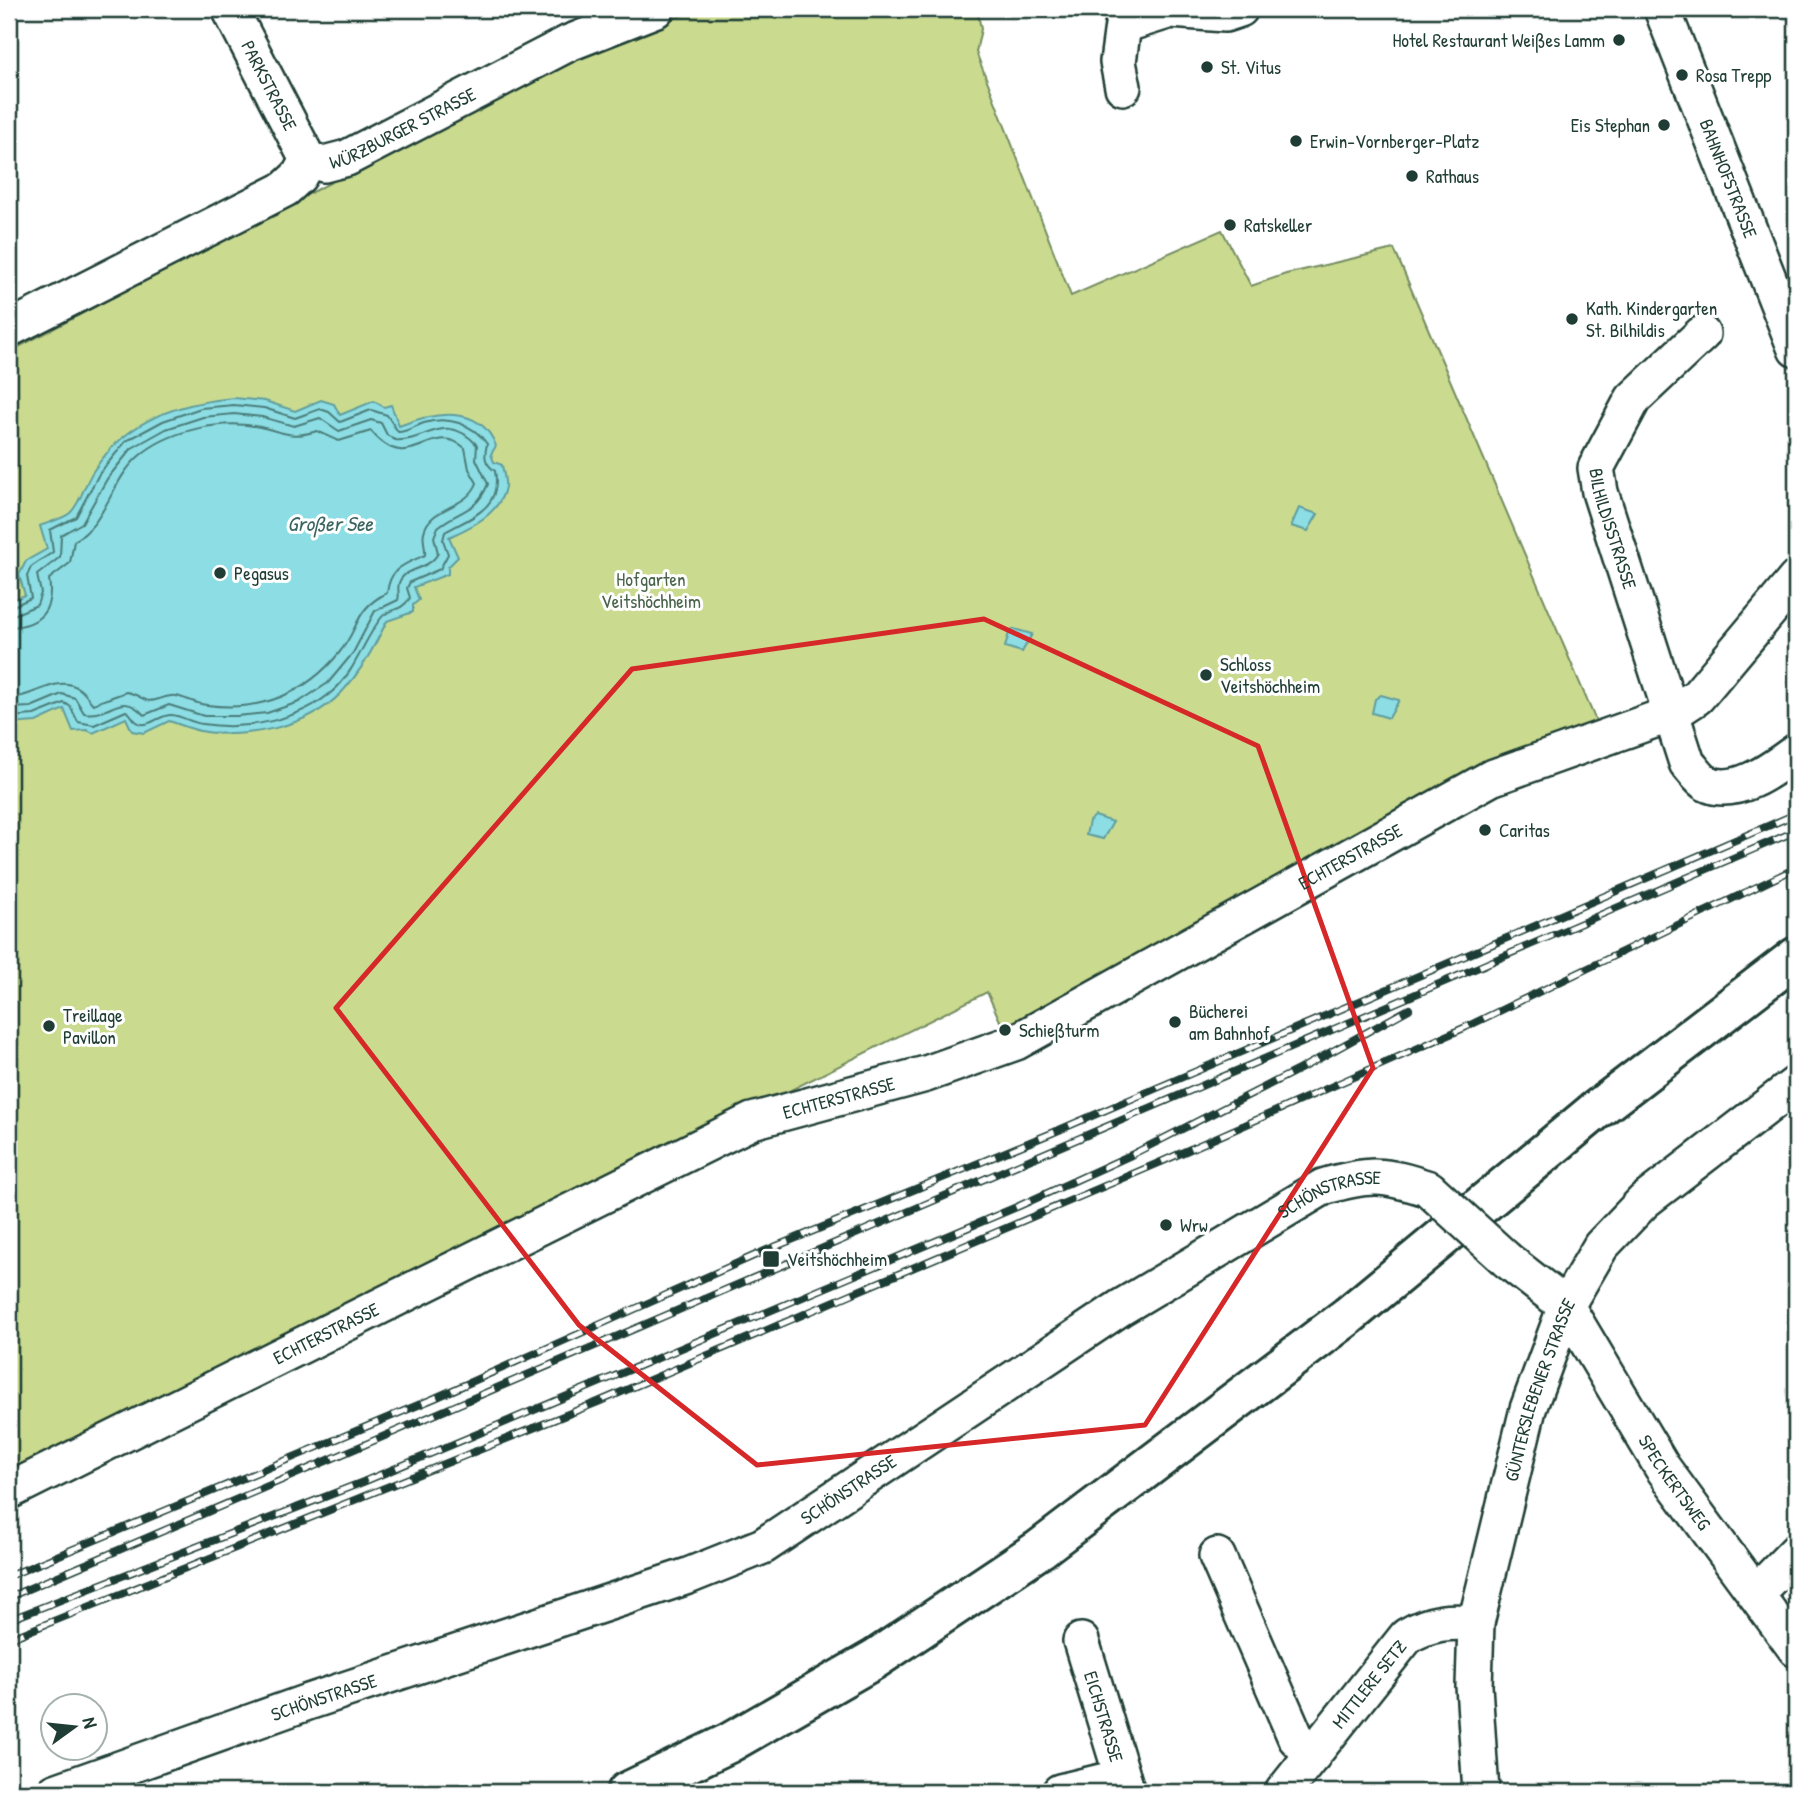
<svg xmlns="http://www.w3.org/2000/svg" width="1805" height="1801" font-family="'Patrick Hand',sans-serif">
	<rect width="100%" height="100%" fill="#fff"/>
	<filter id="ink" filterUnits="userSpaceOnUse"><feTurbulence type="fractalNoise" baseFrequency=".0143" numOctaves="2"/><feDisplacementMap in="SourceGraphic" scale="14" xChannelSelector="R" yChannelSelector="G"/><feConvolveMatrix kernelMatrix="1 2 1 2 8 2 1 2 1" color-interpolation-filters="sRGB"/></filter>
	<g filter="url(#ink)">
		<path fill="#cadb8f" stroke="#748c62" stroke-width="2" d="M700 9H977L981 29 976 52 1071 296 1222 230 1251 286 1286 274 1394 249 1599 728 1015 1027 1010 1022 1000 1021 987 992 9 1480V352L580 51Z"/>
		<g fill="#8cdde4" stroke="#609d9e" stroke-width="2">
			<path d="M234 398 265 401 295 411 321 400 334 404 340 415 374 401 384 407 391 405 399 426C432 413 480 403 496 446L491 454 494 462 502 465C503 471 506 481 505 487 500 514 471 527 449 537L458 557 448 567V574L414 587 419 600 413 605V612L387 621C374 647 361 672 341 693 309 727 244 740 200 731 190 729 179 724 169 721L144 733 132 731 126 718 93 733 87 730 73 731 64 709 36 722 9 724V602L25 595 19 575 26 561 47 549 40 526C49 522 63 519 70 513 81 503 85 482 94 470 127 420 177 403 234 398Z"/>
			<path d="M1299 508 1318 514 1308 531 1291 526Z"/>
			<path d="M1014 629 1032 634 1022 652 1005 647 1009 633Z"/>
			<path d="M1381 695 1399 700 1389 718 1372 713 1375 699Z"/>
			<path d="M1095 816 1113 822 1103 839 1086 835 1089 821Z"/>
		</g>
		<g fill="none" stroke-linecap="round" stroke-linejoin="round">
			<g stroke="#4b7d7a" stroke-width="2">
				<path d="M9 608 31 598 27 576 31 567 53 552 50 530 76 517 99 474 126 441 163 421 201 408 234 405 264 408 295 418 320 409 329 412 340 422 371 410 387 415 398 432C407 432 415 426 424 423 447 416 473 423 487 444 484 456 484 463 495 471 502 509 471 517 445 532L443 540 448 554 440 569 410 582 407 588 410 598C399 614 389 607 381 618 363 641 356 670 334 690 301 720 246 731 203 724 192 723 182 716 172 715 161 713 148 730 137 722 131 718 133 714 126 711L94 725 78 722 70 706 64 703 34 715 9 717"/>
				<path d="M9 617 37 605 41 593 37 575 60 557 61 535 82 523 107 479 132 448 166 429 203 417 234 414 262 417 294 426 320 418 339 431 371 420 381 423 387 435 395 440C426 443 445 410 477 445L476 459 488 484C476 513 460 509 438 527L434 537 438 553C429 571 405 566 399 583 397 589 400 594 398 600L375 611 353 653 328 683 299 702 267 713 237 716H204L169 705 144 715C120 689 111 718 84 713L75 698 62 694 31 707 9 708"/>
				<path d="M9 627C41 626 54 609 49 579L70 563 74 541C106 524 111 481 138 457 168 430 222 419 260 427 287 433 290 439 317 431L339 441 371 431C411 479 429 418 465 448L469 469 477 483C467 509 430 506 424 532 422 540 426 547 425 555 405 564 390 567 387 593 354 609 360 628 339 653 306 694 260 712 207 705 196 704 186 698 176 696 166 694 153 704 146 700 138 697 135 693 126 692L93 704C88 699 85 692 78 688 57 674 31 699 9 698"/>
			</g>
			<g stroke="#1f3d34" stroke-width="40">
				<g id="minor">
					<path id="s1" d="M230 9 308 160"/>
					<path id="s2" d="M1662 9 1796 349"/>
					<path d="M1123 87 1118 62 1123 25 1171 10 1225 14 1240 9"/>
					<path id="s3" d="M308 160 324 164 347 158 569 43 656 9"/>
					<path d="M9 329 285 189 299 176 308 160"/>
					<path id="s4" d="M1702 334 1633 399 1596 468 1600 492 1687 763C1692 768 1699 779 1706 783 1736 798 1774 768 1796 752"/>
					<path id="s5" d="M1507 1260 1566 1306 1662 1467 1796 1649"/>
					<path id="s6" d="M9 1491 752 1121 926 1074 1016 1042 1491 778 1671 714 1697 697 1796 579"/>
					<path d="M1217 1556 1296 1738 1313 1755"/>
					<path d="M1756 1593 1796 1552"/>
					<path id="s7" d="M1081 1641 1127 1792"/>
					<path id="s8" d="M55 1792 308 1702 688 1576 763 1546 1120 1308 1323 1187C1370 1173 1383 1174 1429 1189"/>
					<path d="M1060 1792 1122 1777"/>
					<path id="s9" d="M1283 1792 1407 1636C1431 1622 1448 1621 1476 1623"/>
					<path id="s10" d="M1481 1792 1474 1686 1476 1623 1528 1409 1566 1306 1601 1246 1644 1201 1796 1084"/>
				</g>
			</g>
			<g stroke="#1f3d34" stroke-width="44">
				<path id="major" d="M627 1792 729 1743 875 1659 1040 1549 1348 1316 1595 1111 1796 957"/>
			</g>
			<use href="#minor" stroke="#fff" stroke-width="35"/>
			<use href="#major" stroke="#fff" stroke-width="38"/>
			<g stroke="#1f3d34" stroke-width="8">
				<g id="rail">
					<path d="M9 1576 435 1398 767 1250 1052 1133 1796 814"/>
					<path d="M9 1597 1796 831"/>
					<path d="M9 1620 363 1482 1019 1206 1131 1155 1300 1069 1409 1009"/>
					<path d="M9 1639 598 1402 1161 1162 1466 1027 1796 868"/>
				</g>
			</g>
			<use href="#rail" stroke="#fff" stroke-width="5" stroke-dasharray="16" stroke-linecap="butt"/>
			<g stroke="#1f3d34" stroke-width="40" stroke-linecap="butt">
				<path id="minor-bridge" d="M1429 1189 1507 1260"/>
			</g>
			<use href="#minor-bridge" stroke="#fff" stroke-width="35"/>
		</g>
	</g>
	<path fill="none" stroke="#d62828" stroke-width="5" stroke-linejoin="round" d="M984 619 1258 746 1373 1068 1145 1425 757 1465 579 1325 336 1008 632 669Z"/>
	<g fill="#1f3d34" stroke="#fff" stroke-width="2.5">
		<circle cx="1619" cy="40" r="7"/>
		<circle cx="1207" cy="67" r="7"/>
		<circle cx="1682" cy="75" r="7"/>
		<circle cx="1664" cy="125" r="7"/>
		<circle cx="1296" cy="141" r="7"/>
		<circle cx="1412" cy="176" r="7"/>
		<circle cx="1230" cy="225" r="7"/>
		<circle cx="1572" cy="319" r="7"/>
		<circle cx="220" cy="573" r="7"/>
		<circle cx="1206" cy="675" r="7"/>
		<circle cx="1485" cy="830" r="7"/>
		<circle cx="1175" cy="1022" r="7"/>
		<circle cx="49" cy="1026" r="7"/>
		<circle cx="1005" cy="1030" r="7"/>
		<circle cx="1166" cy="1225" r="7"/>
		<rect x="762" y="1250" width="18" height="18" rx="3.5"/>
	</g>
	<g text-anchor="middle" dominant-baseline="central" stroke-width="6" stroke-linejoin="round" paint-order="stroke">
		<g font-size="19" fill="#1f3d34" stroke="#fff" text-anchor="start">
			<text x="1605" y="40" text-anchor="end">Hotel Restaurant Weißes Lamm</text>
			<text x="1221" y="67">St. Vitus</text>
			<text x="1696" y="75">Rosa Trepp</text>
			<text x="1650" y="125" text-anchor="end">Eis Stephan</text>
			<text x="1310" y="141">Erwin-Vornberger-Platz</text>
			<text x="1426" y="176">Rathaus</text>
			<text x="1244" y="225">Ratskeller</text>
			<text x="1586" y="308">Kath. Kindergarten<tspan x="1586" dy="22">St. Bilhildis</tspan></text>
			<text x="234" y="573">Pegasus</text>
			<text x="1220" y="664">Schloss<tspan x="1220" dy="22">Veitshöchheim</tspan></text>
			<text x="1499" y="830">Caritas</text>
			<text x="1189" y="1011">Bücherei<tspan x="1189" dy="22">am Bahnhof</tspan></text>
			<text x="63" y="1015">Treillage<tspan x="63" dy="22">Pavillon</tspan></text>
			<text x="1019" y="1030">Schießturm</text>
			<text x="1180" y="1225">Wrw</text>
			<text x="787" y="1259">Veitshöchheim</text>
		</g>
		<g font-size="19" fill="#1f3d34" stroke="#fff">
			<text stroke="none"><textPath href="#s1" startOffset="86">PARKSTRASSE</textPath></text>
			<text stroke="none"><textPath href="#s3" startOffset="103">WÜRZBURGER STRASSE</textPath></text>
			<text stroke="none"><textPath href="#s2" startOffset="182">BAHNHOFSTRASSE</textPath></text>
			<text stroke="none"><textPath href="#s4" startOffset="236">BILHILDISSTRASSE</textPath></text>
			<text stroke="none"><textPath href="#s6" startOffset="1488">ECHTERSTRASSE</textPath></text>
			<text stroke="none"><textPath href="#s6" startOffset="920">ECHTERSTRASSE</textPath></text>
			<text stroke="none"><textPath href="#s8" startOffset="1419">SCHÖNSTRASSE</textPath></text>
			<text stroke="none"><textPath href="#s6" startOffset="354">ECHTERSTRASSE</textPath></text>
			<text stroke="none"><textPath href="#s10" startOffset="411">GÜNTERSLEBENER STRASSE</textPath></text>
			<text stroke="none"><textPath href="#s5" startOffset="282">SPECKERTSWEG</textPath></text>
			<text stroke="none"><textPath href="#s8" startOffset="852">SCHÖNSTRASSE</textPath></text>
			<text stroke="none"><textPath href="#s9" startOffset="138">MITTLERE SETZ</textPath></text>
			<text stroke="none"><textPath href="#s8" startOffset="285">SCHÖNSTRASSE</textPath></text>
			<text stroke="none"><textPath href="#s7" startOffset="79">EICHSTRASSE</textPath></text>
		</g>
		<g font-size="19" fill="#4a644b" stroke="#fff">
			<text x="651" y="579">Hofgarten<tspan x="651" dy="22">Veitshöchheim</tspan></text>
		</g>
		<g font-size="21" font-style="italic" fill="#3a6560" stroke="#fff">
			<text x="330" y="523">Großer See</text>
		</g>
	</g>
	<rect width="1805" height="1801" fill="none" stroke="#fff" stroke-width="35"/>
	<rect x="18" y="18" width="1770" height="1766" fill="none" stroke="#1f3d34" stroke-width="2.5" filter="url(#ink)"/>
	<g transform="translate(74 1727) rotate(75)"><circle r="33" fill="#ffffff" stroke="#a5b1ae" stroke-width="2"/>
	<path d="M0-5L12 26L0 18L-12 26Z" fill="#1f3d34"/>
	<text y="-10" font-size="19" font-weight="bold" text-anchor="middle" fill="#1f3d34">N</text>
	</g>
</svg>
